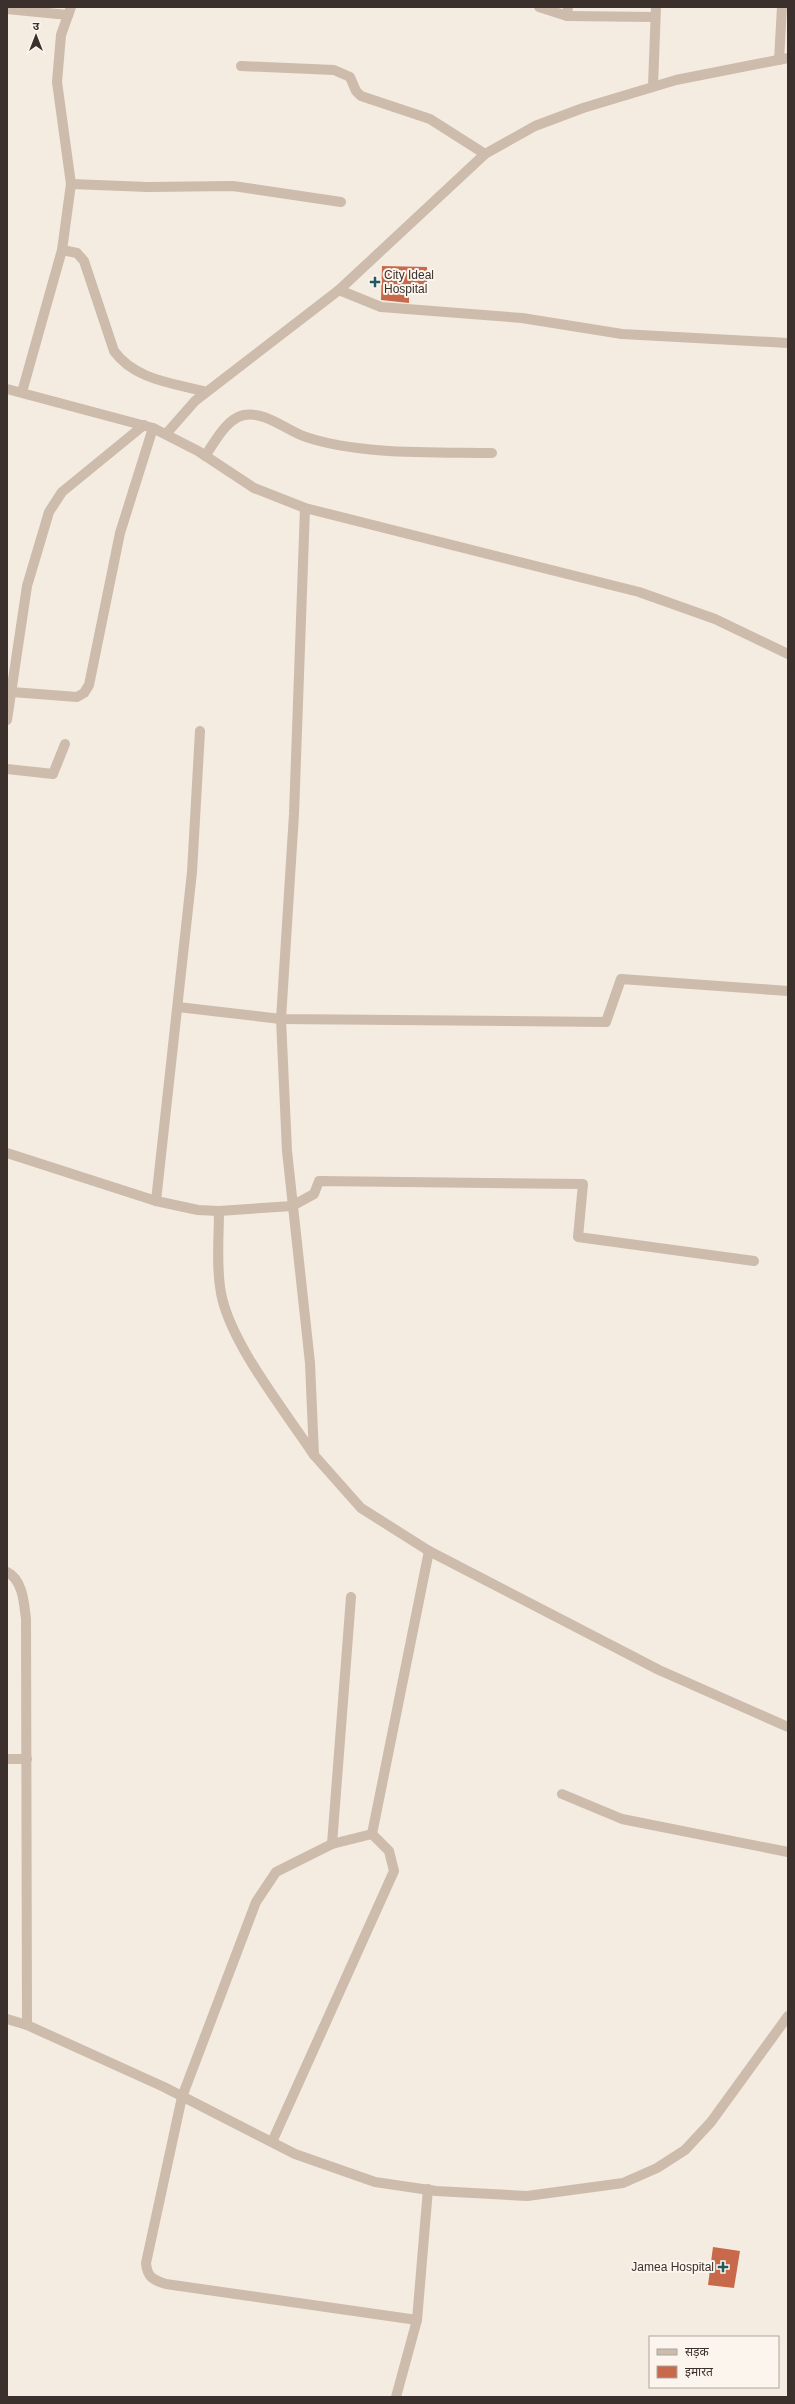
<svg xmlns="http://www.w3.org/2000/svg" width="795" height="2404" font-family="Arial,'Noto Sans Devanagari',sans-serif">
	<rect width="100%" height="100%" fill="#f4ebe1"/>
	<g fill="#c8694b">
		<path d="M382 266 427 267V287H409V303L381 300Z"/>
		<path d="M713 2247 740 2251 734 2288 708 2285Z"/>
	</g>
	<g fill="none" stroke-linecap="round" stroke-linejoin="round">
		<g stroke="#cdbbac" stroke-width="10">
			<path d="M539 7 567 16 568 7"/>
			<path d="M7 9 68 15"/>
			<path d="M567 16 654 17"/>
			<path d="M779 60 782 7"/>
			<path d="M241 66 334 70 350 77 356 91 361 96 430 119 485 154"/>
			<path d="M653 86 656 7"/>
			<path d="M71 184 148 187 233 186 341 202"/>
			<path d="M62 250 77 253 84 261 114 351C135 380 173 383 206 392"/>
			<path d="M339 290 381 307 522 318 622 334 788 343"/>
			<path d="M7 389 153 428 198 451 254 488 305 508 639 592 715 619 788 654"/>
			<path d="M22 392 62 250 71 184 57 82 61 35 71 7"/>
			<path d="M166 434 195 401 339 290 485 154 535 126 583 108 676 80 788 58"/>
			<path d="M205 456C215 442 226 419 244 415 266 411 287 431 306 437 359 455 436 452 492 453"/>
			<path d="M305 508 294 814 281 1019 287 1151 310 1363 314 1455 361 1508 429 1551 659 1670 788 1727"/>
			<path d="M12 692 77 697 84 693 89 685 120 533 153 428"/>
			<path d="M7 720 27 586 49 512 62 492 144 425"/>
			<path d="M7 769 53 774 65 744"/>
			<path d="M178 1007 281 1019 606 1022 621 979 788 991"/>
			<path d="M7 1153 156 1201 192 872 200 731"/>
			<path d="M156 1201 198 1210 219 1211 292 1206 314 1194 319 1181 583 1184 578 1237 754 1261"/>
			<path d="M219 1211C219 1238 216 1266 221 1293 230 1343 285 1411 314 1455"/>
			<path d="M7 1572C23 1580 24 1603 26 1619L27 2025"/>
			<path d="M7 1759H27"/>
			<path d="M562 1794 622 1819 788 1852"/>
			<path d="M372 1834 332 1844 276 1872 256 1902 182 2097 146 2263C147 2277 153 2280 166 2284L417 2320"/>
			<path d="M372 1834 429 1551"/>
			<path d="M332 1844 351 1597"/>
			<path d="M7 2019 27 2025 164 2087 295 2154 375 2182 436 2191 527 2196 623 2183 657 2168 685 2150 711 2122 788 2016"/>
			<path d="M272 2142 394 1871 389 1851 372 1834"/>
			<path d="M396 2397 417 2320 428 2189"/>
		</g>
	</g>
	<g fill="#1f5a5e" stroke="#fbf5ee" stroke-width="1.5">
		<path d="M373 276h4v4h4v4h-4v4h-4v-4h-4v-4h4z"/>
		<path d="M721 2261h4v4h4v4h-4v4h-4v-4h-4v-4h4z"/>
	</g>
	<g text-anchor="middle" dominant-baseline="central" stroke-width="4" stroke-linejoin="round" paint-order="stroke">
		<g font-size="12" fill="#3b302b" stroke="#fbf5ee" text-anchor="start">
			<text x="384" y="275">City Ideal<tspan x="384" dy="14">Hospital</tspan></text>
			<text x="714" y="2267" text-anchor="end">Jamea Hospital</text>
		</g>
	</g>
	<rect width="795" height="2404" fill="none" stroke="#3b302b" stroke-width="16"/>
	<rect x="649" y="2336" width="130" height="52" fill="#fbf5ee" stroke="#aea6a0"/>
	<rect x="657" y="2349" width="20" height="6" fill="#cdbbac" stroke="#aea6a0"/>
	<text x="685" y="2356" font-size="12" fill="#3b302b">सड़क</text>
	<rect x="657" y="2366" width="20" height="12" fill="#c8694b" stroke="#aea6a0"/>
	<text x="685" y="2376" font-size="12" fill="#3b302b">इमारत</text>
	<g transform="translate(36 36)" stroke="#fbf5ee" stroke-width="3" paint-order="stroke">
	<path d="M0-3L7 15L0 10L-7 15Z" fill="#3b302b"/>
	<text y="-6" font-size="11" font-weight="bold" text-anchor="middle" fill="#3b302b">उ</text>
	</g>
</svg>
